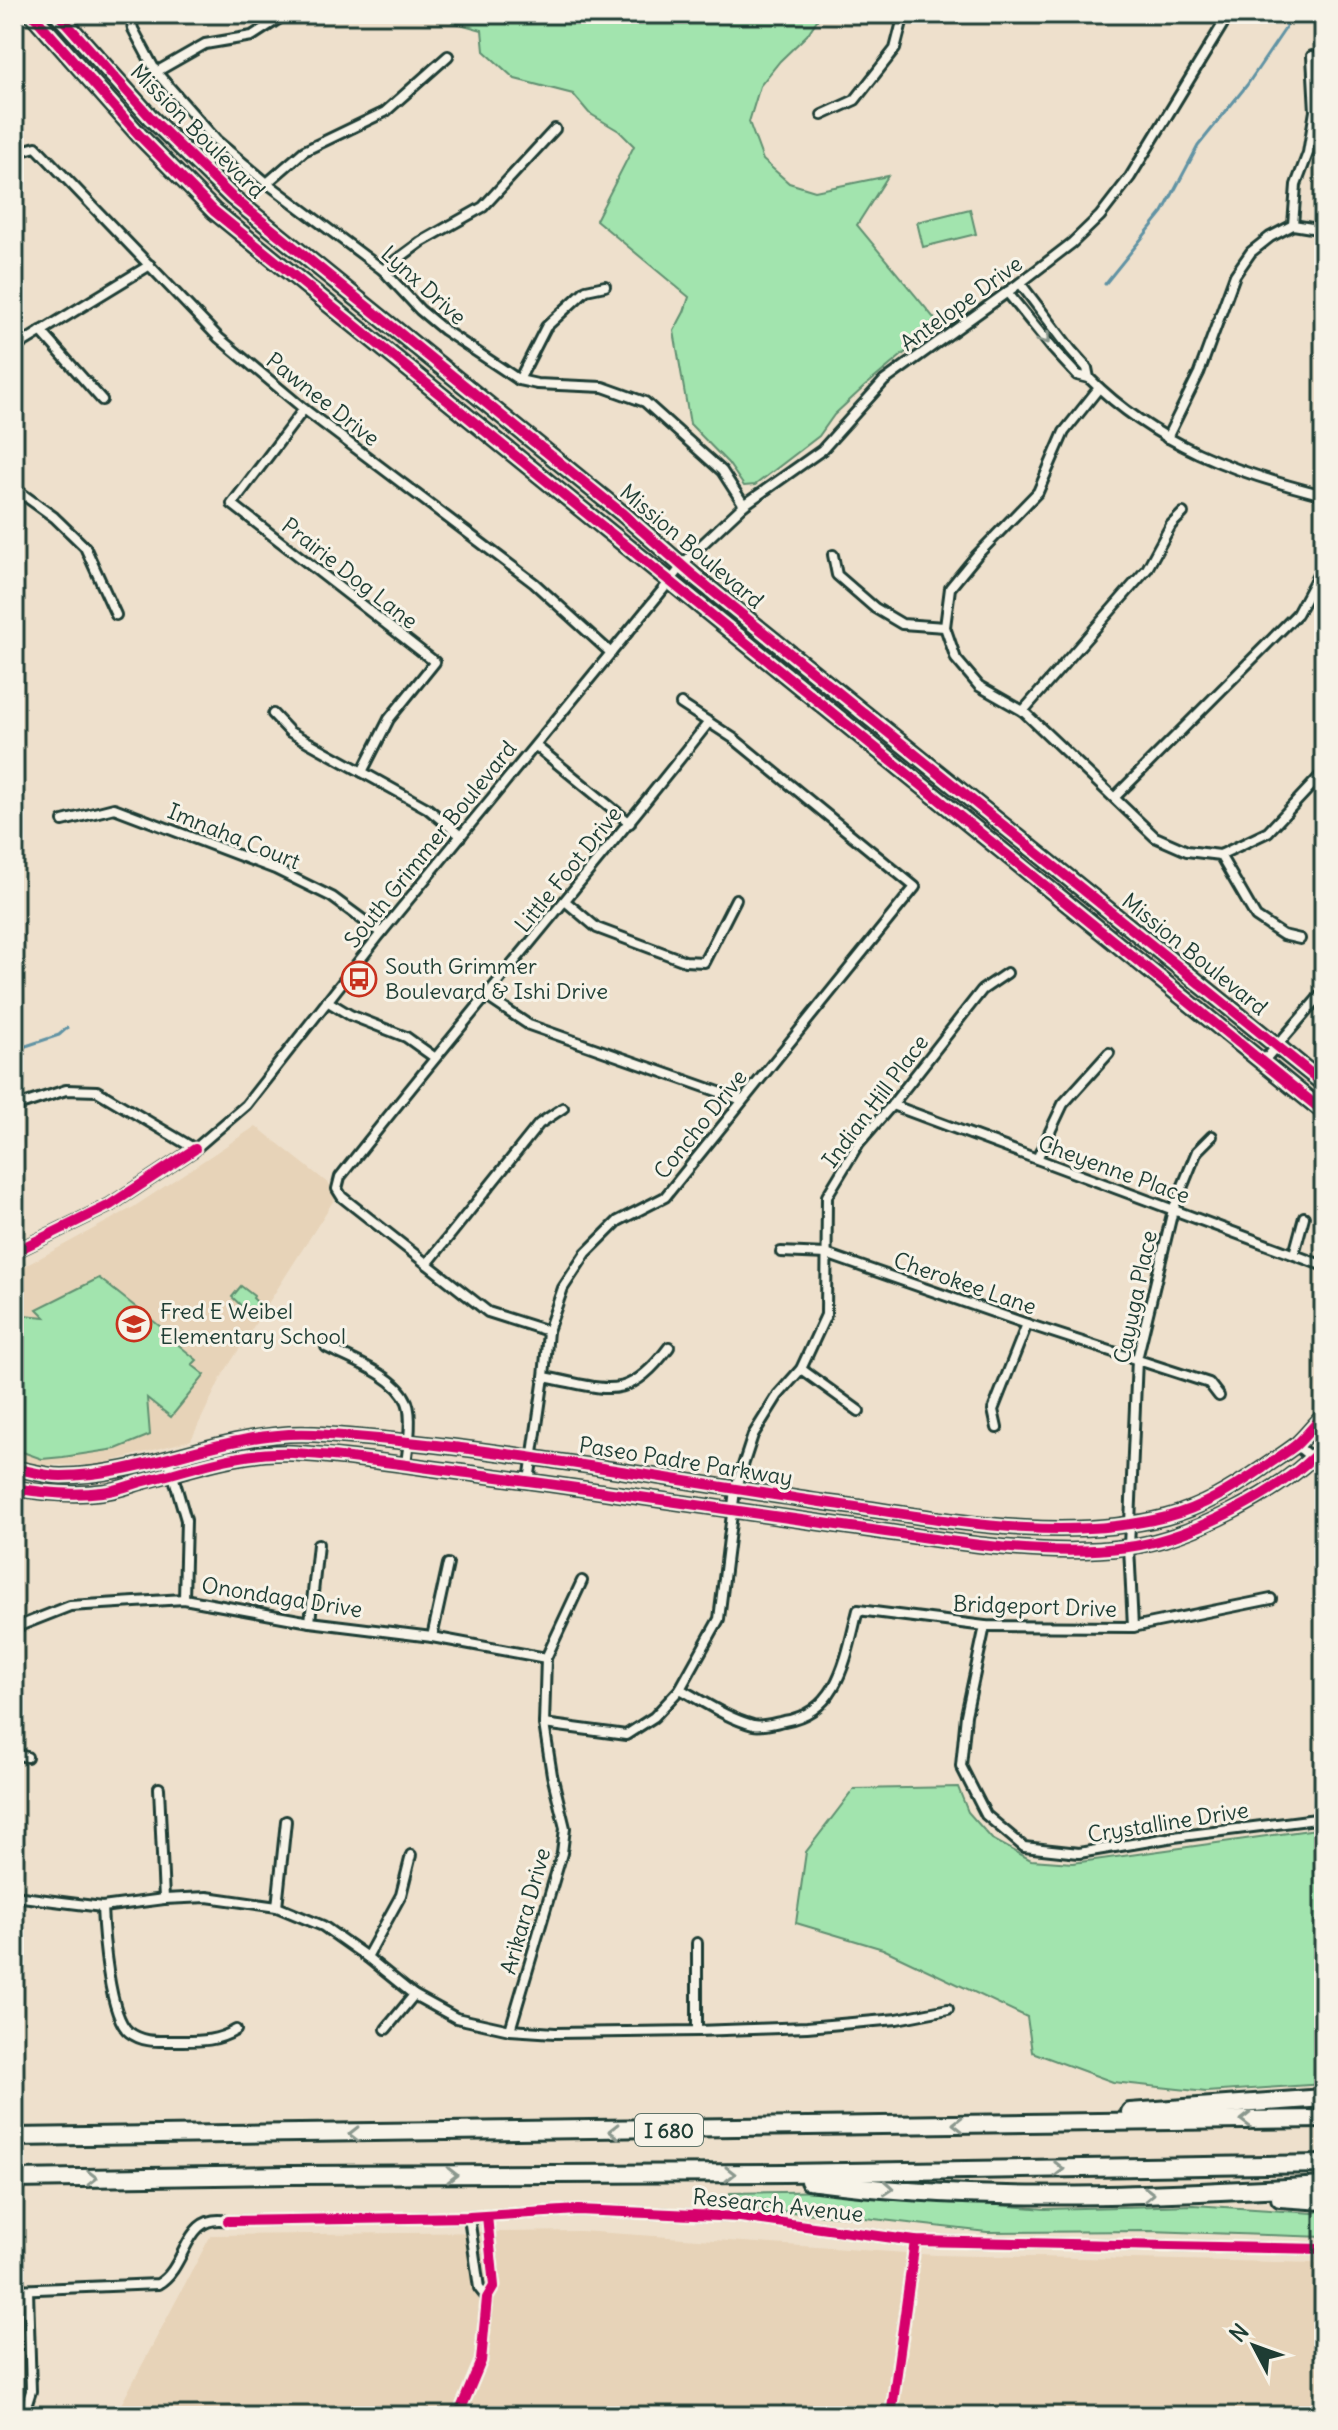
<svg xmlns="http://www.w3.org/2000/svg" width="1338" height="2430" font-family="Delius,sans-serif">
	<rect width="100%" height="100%" fill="#eee0cc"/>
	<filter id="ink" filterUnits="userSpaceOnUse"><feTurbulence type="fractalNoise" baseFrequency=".0125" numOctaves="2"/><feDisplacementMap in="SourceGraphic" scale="16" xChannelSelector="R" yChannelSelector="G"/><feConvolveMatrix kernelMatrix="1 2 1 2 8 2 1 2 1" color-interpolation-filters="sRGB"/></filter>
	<g filter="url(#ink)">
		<g fill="#e7d3b8">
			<path d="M256 1126 339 1192 222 1376 191 1440 98 1465H40L14 1457V1272L132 1208Z"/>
			<path d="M580 2231 936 2255 1324 2263V2377L1303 2416H115L211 2235Z"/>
		</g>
		<g fill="#a2e4ae" stroke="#609071" stroke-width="2">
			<path d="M448 14H821L807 35 780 61 760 86 749 122 763 160 789 183 815 191 888 176 857 225 939 324 864 387 834 415 819 436 755 485 744 486 728 463 690 424 674 331 684 312 689 297 596 220 634 146 619 131 589 113 573 94 515 79 484 51 482 30 452 22Z"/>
			<path d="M970 209 976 234 923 247 917 222Z"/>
			<path d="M99 1278 171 1335 170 1338 197 1360 192 1365 205 1375 171 1417 147 1398 150 1435 116 1449 63 1457 42 1459 17 1450 14 1448V1314L45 1317 37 1309Z"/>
			<path d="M241 1286 254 1296 253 1298 260 1305 253 1314H250L232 1297Z"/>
			<path d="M958 1787 968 1812 992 1839 1031 1860 1073 1863 1324 1828V2084L1206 2092 1113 2082 1032 2052 1027 2017 883 1949 796 1923 806 1852 854 1789Z"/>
			<path d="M836 2191 1045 2209 1194 2205 1313 2213 1324 2209V2237L1149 2231 987 2232 865 2218 727 2207 730 2193Z"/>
		</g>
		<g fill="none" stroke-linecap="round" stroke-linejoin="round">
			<g stroke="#6193a4" stroke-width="3">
				<path d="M1105 284 1163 212 1198 146 1247 85 1285 29 1291 14"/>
				<path d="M14 1050 59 1035 67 1028"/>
			</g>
			<g stroke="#1f3d34" stroke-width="14">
				<g id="minor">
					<path d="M130 14 133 29 156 72 216 140 267 183 383 270 420 310 444 330 519 380 537 384 603 387 645 402 722 471 744 505"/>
					<path d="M156 72 205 44 252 36 286 14"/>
					<path d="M822 115 855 100 895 49 904 14"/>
					<path d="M14 153 36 147 219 338 304 409 534 583 611 653"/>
					<path d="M267 183 304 151 385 112 448 56"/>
					<path d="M1293 225 1296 185 1308 153 1315 111 1312 56"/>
					<path d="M383 270 421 242 483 207 555 129"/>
					<path d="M1020 283 1071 350 1087 368 1089 378C1155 444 1235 473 1324 495"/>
					<path d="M1007 292 1053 349 1077 375 1089 378"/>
					<path d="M41 331 102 400"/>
					<path d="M14 348 150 265"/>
					<path d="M519 380 546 327 586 290 605 286"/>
					<path d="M1099 388 1064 432 1038 492 977 555 950 588 945 627 956 659 979 686 1023 711 1155 837 1187 851 1220 855 1268 832 1324 772"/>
					<path d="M304 409 232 504 435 662 389 719 362 772"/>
					<path d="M1167 438 1199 373 1235 275 1251 252 1270 237 1293 225 1324 230"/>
					<path d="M14 488 54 517 85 547 116 615"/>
					<path d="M833 555 837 575 875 608 902 624 945 627"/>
					<path d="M1023 711 1147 569 1171 525 1183 513"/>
					<path d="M273 714 290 732 427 808 461 836"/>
					<path d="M536 746 630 823"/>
					<path d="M1115 797 1297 614 1324 564"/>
					<path d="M63 821 114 808 275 869 332 897 381 933"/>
					<path d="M1220 855 1256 917 1283 935 1300 939"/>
					<path d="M565 901 597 928 685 961 704 962 736 899"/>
					<path d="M487 997 529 1025 742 1100"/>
					<path d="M327 1001 350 1015 406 1037 434 1057"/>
					<path d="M1263 1062 1324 991"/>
					<path d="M892 1105 1324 1266"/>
					<path d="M14 1107 66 1090 97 1091 195 1149 246 1105 381 933 693 553 744 505 822 450 884 381 1020 283 1072 243 1100 216 1130 177 1229 14"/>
					<path d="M1037 1159 1063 1104 1109 1053"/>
					<path d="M781 1252 826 1254 1027 1324 1209 1383 1219 1396"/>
					<path d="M1294 1254 1304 1217"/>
					<path d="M427 1264 539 1124 563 1108"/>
					<path d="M548 1331 488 1312 342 1197 337 1189 340 1177C460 1024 588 876 709 722"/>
					<path d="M326 1347C351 1360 396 1375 407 1402 413 1417 408 1448 406 1464"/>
					<path d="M801 1369 859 1411"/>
					<path d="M544 1377C606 1388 626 1405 669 1347"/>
					<path d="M997 1428 993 1410 1027 1324"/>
					<path d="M1296 1445 1324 1468"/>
					<path d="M168 1458 186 1520 184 1599"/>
					<path d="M529 1481 544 1377 548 1331 563 1288 586 1253 618 1221 665 1197 915 887 733 738 681 704"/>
					<path d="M310 1622 318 1544"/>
					<path d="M985 1626 966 1715 961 1766 986 1815 1024 1847 1079 1853 1174 1837 1324 1818"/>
					<path d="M1133 1627 1129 1547 1137 1359 1173 1210 1197 1151 1212 1136"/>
					<path d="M14 1628 70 1606 184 1599 310 1622 432 1637 546 1658"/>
					<path d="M432 1637 448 1564"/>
					<path d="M680 1689C704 1702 727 1718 753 1725 763 1727 774 1723 784 1721 840 1712 846 1656 858 1610L985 1626 1133 1627 1271 1599"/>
					<path d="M544 1724 626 1735 654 1717 680 1689 719 1619 735 1490 753 1435 778 1395 801 1369 826 1315 827 1196 859 1143 892 1105 982 990 1007 973"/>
					<path d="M14 1754 27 1757"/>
					<path d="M159 1788 164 1899"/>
					<path d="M14 1896 102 1907 164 1899 207 1897 277 1907 323 1926 367 1957 414 1995 456 2018 510 2030 555 2033 697 2031 807 2027 897 2019 948 2009"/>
					<path d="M102 1907C103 1932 109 2017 129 2032 143 2043 159 2041 176 2041 199 2041 216 2042 236 2030"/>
					<path d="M277 1907 286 1821"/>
					<path d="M367 1957 401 1895 411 1855"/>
					<path d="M386 2029 414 1995"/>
					<path d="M510 2030 562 1853 565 1828 552 1775 544 1724 546 1658 582 1581"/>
					<path d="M697 2031V1943"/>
					<path d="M469 2217 479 2288 487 2298"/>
					<path d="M14 2290 158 2284C189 2266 183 2212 228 2221L469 2217 578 2210 740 2217 915 2241 1324 2249"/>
					<path d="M23 2416 31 2391 28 2290"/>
					<path d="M458 2416 481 2361 487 2298 494 2286 487 2216"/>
					<path d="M891 2416 915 2241"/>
				</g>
			</g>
			<g stroke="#1f3d34" stroke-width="16">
				<path id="tertiary" d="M14 1252 110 1205 195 1149"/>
			</g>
			<g stroke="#1f3d34" stroke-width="18">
				<g id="secondary">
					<path d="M14 1468C29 1471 46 1476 61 1476 148 1476 226 1429 315 1434 489 1445 662 1479 835 1504 942 1519 1059 1544 1166 1517 1203 1507 1232 1489 1263 1468 1274 1460 1286 1453 1296 1445 1306 1436 1315 1424 1324 1415"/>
					<path d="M14 1488C43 1493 72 1496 102 1492 115 1491 128 1486 141 1482 192 1469 240 1451 293 1453 352 1456 410 1466 468 1473 596 1490 724 1509 851 1527 940 1539 1039 1559 1128 1547 1189 1539 1282 1492 1324 1446"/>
				</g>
			</g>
			<g stroke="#1f3d34" stroke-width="20">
				<g id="primary">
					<path d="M32 14 139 135 214 211 1324 1112"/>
					<path d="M58 14 151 118 232 197 623 514 694 576 1324 1084"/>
				</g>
			</g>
			<g stroke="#1f3d34" stroke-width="22">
				<g id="motorway">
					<path d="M1130 2112 1324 2098"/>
					<path d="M14 2137 1324 2119"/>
					<path d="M14 2179 290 2175 785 2173 1324 2164"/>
					<path d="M809 2181C980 2204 1153 2195 1324 2186"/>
					<path d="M1280 2198 1324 2201"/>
				</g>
			</g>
			<use href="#minor" stroke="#f7f3e8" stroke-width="8"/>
			<use href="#tertiary" stroke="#f7f3e8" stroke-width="10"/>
			<use href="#secondary" stroke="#f7f3e8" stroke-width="12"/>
			<use href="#primary" stroke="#f7f3e8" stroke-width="14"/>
			<use href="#motorway" stroke="#f7f3e8" stroke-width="16"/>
			<g stroke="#f7f3e8" stroke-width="15">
				<g id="cycleway">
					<path d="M32 14 139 135 214 211 1324 1112"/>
					<path d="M58 14 151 118 232 197 623 514 694 576 1324 1084"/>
					<path d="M14 1252 110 1205 195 1149"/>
					<path d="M14 1468C29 1471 46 1476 61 1476 148 1476 226 1429 315 1434 489 1445 662 1479 835 1504 942 1519 1059 1544 1166 1517 1203 1507 1232 1489 1263 1468 1274 1460 1286 1453 1296 1445 1306 1436 1315 1424 1324 1415"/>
					<path d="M14 1488C43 1493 72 1496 102 1492 115 1491 128 1486 141 1482 192 1469 240 1451 293 1453 352 1456 410 1466 468 1473 596 1490 724 1509 851 1527 940 1539 1039 1559 1128 1547 1189 1539 1282 1492 1324 1446"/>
					<path d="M228 2221 469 2217 578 2210 740 2217 915 2241 1324 2249"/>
					<path d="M458 2416 481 2361 487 2298 494 2286 487 2216"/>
					<path d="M891 2416 915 2241"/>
				</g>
			</g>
			<use href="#cycleway" stroke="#d6006c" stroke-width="10"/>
		</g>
		<defs><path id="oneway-chevron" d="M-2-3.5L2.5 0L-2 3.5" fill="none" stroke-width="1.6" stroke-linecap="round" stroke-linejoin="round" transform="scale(2)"/></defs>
		<g stroke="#8b988e">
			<use href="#oneway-chevron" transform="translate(1045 339) rotate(51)"/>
			<use href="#oneway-chevron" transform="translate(1246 2120) rotate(179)"/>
			<use href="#oneway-chevron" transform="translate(958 2124) rotate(179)"/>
			<use href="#oneway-chevron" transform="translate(614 2131) rotate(179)"/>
			<use href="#oneway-chevron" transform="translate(354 2134) rotate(179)"/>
			<use href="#oneway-chevron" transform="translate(1059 2169) rotate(-1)"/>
			<use href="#oneway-chevron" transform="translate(730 2174)"/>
			<use href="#oneway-chevron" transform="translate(452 2175)"/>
			<use href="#oneway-chevron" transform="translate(92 2178) rotate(-1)"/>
			<use href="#oneway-chevron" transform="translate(889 2188) rotate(4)"/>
			<use href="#oneway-chevron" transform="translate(1149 2194) rotate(-1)"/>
		</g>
	</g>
	<defs>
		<g id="bus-ring" transform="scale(1.8)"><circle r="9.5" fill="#f7f3e8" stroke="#c8321e" stroke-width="1.5"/><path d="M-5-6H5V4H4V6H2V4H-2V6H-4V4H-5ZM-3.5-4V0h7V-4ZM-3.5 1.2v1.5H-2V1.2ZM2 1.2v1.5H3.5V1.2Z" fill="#c8321e"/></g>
		<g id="school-ring" transform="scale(1.8)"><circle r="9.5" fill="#f7f3e8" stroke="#c8321e" stroke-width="1.5"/><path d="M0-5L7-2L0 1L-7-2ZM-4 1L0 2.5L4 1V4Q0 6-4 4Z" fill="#c8321e"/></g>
	</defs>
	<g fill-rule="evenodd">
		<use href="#bus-ring" x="359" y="979"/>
		<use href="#school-ring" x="134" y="1324"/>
	</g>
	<g text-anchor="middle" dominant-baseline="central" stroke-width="6" stroke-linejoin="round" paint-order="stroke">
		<rect fill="#f7f3e8" stroke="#60746a" stroke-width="2" x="635" y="2114" width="68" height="32" rx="6"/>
		<g font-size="20" font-weight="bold" fill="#1f3d34">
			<text x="669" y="2130">I 680</text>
		</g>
		<g font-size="22" fill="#1f3d34" stroke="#f7f3e8">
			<text transform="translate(198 131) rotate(45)">Mission Boulevard</text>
			<text transform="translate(424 285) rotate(42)">Lynx Drive</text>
			<text transform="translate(961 303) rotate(-36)">Antelope Drive</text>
			<text transform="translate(323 399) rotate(38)">Pawnee Drive</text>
			<text transform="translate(692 546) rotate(40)">Mission Boulevard</text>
			<text transform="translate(350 573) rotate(38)">Prairie Dog Lane</text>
			<text transform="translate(234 836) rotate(22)">Imnaha Court</text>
			<text transform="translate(430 844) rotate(-51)">South Grimmer Boulevard</text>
			<text transform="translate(568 869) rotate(-51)">Little Foot Drive</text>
			<text transform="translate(1195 954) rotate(39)">Mission Boulevard</text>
			<text transform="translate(875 1101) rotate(-53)">Indian Hill Place</text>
			<text transform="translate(700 1124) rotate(-51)">Concho Drive</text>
			<text transform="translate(1114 1169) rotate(20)">Cheyenne Place</text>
			<text transform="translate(965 1283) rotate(19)">Cherokee Lane</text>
			<text transform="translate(1135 1297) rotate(-78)">Cayuga Place</text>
			<text transform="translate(686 1461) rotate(9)">Paseo Padre Parkway</text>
			<text transform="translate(282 1597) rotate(9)">Onondaga Drive</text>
			<text transform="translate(1035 1606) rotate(2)">Bridgeport Drive</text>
			<text transform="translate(1168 1822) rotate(-9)">Crystalline Drive</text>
			<text transform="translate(525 1911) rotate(-74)">Arikara Drive</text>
			<text transform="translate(778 2205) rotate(6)">Research Avenue</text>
		</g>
		<g font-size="22" fill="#1f3d34" stroke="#f7f3e8" text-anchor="start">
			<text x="385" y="966">South Grimmer<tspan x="385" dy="25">Boulevard &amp; Ishi Drive</tspan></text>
			<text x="160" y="1311">Fred E Weibel<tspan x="160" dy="25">Elementary School</tspan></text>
		</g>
	</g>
	<rect width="1338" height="2430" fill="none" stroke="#f7f3e8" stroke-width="48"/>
	<rect x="24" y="24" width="1290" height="2382" fill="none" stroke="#1f3d34" stroke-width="3" filter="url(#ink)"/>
	<g transform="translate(1254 2346) rotate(311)" stroke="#f7f3e8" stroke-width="6" paint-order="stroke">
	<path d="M0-6L14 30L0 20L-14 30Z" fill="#1f3d34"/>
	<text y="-12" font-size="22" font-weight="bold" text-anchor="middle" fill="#1f3d34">N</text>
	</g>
</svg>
